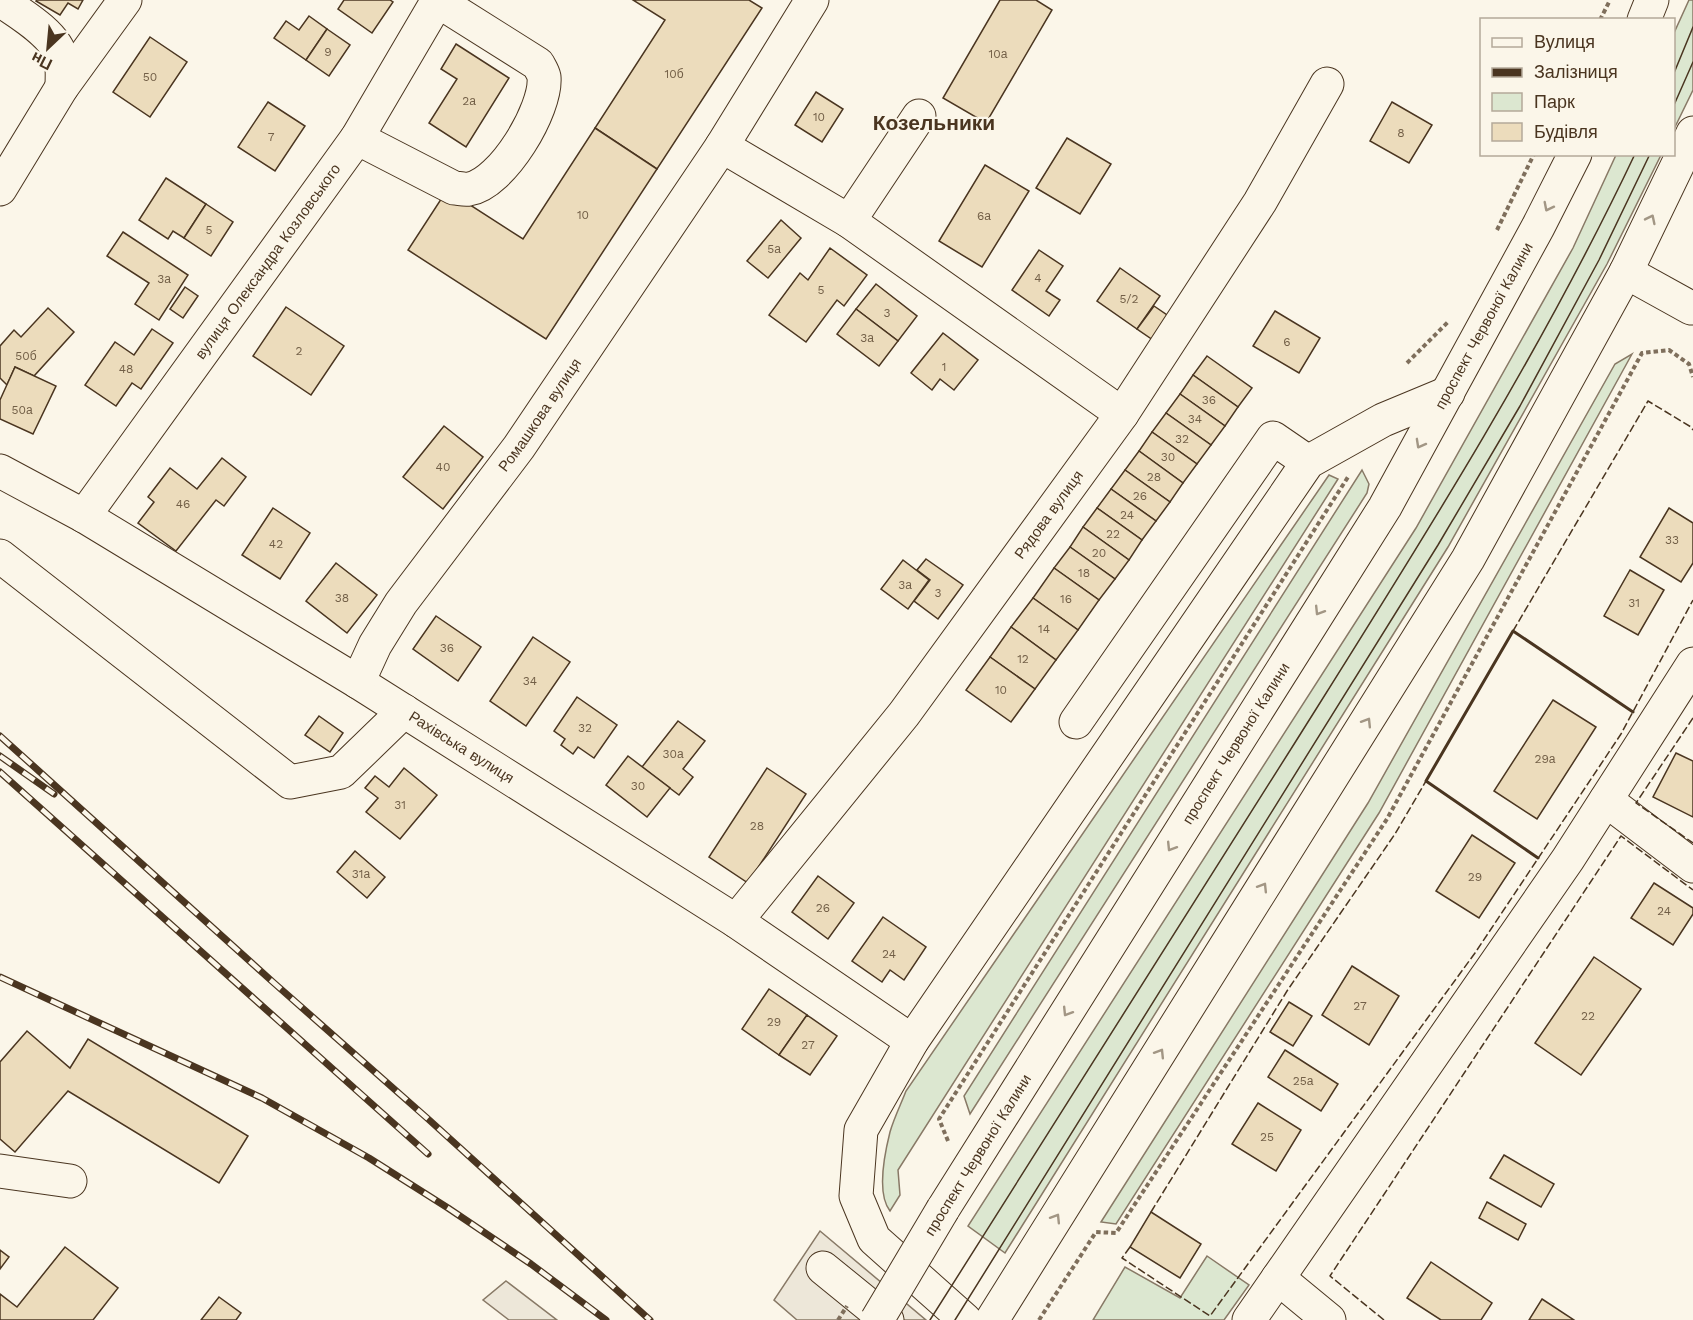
<svg xmlns="http://www.w3.org/2000/svg" width="1693" height="1320" font-family="'Work Sans',sans-serif">
	<rect width="100%" height="100%" fill="#fbf6e9"/>
	<g fill="#dce7d0" stroke="#887966" stroke-width="1.5">
		<path d="M1689 0H1693V90L1674 129V33Z"/>
		<path d="M1616 155H1661L1607 264 1448 547 1005 1253 968 1226 1416 528 1573 248Z"/>
		<path d="M1632 354 1379 813 1116 1224 1101 1222 1368 803 1615 364Z"/>
		<path d="M1362 470 1369 484 1367 493 970 1114 964 1096Z"/>
		<path d="M1329 475 1338 479 898 1170 900 1195 890 1211C876 1193 885 1152 890 1132 894 1118 901 1104 906 1091Z"/>
		<path d="M1207 1256 1249 1285 1224 1320H1093L1125 1267 1180 1298Z"/>
	</g>
	<g fill="#ede7d9" stroke="#887966" stroke-width="1.5">
		<path d="M820 1231 926 1320H797L774 1300Z"/>
		<path d="M506 1281 557 1320H509L483 1300Z"/>
	</g>
	<g fill="#ecdcbc" stroke="#4a3520" stroke-width="1.5">
		<path d="M37 0H83L78 9 68 3 60 15 36 1Z"/>
		<path d="M344 0H390L393 2 372 33 338 9Z"/>
		<path d="M633 0H749L762 8 657 169 595 128 665 20Z"/>
		<path d="M1000 0H1036L1052 10 986 123 943 98Z"/>
		<path d="M309 16 327 29 306 60 274 38 286 21 299 30Z"/>
		<path d="M327 29 350 45 329 76 306 60Z"/>
		<path d="M150 37 187 62 150 117 113 92Z"/>
		<path d="M456 44 509 78 466 147 429 123 457 79 441 69Z"/>
		<path d="M816 92 843 109 822 142 795 125Z"/>
		<path d="M268 102 305 126 275 171 238 147Z"/>
		<path d="M1392 102 1432 125 1409 163 1370 141Z"/>
		<path d="M595 128 657 169 546 339 408 250 447 190 523 239Z"/>
		<path d="M1067 138 1111 164 1080 214 1036 188Z"/>
		<path d="M985 165 1029 191 982 267 939 241Z"/>
		<path d="M166 178 206 204 184 238 173 231 168 239 139 220Z"/>
		<path d="M206 204 233 222 211 256 184 238Z"/>
		<path d="M781 220 801 238 768 278 747 261Z"/>
		<path d="M123 232 188 275 159 320 135 304 149 283 107 256Z"/>
		<path d="M830 248 867 275 844 306 837 300 806 342 769 315 800 273 808 280Z"/>
		<path d="M1039 250 1063 266 1046 291 1060 300 1049 316 1012 290Z"/>
		<path d="M1120 268 1160 296 1137 329 1097 301Z"/>
		<path d="M876 284 917 316 898 341 856 309Z"/>
		<path d="M185 287 198 296 183 318 170 309Z"/>
		<path d="M1154 306 1170 317 1153 340 1137 329Z"/>
		<path d="M286 307 344 346 311 395 253 356Z"/>
		<path d="M48 308 74 332 34 376 15 367 7 385 0 378V346L14 330 21 337Z"/>
		<path d="M856 309 898 341 879 366 837 334Z"/>
		<path d="M1275 311 1320 338 1299 373 1253 346Z"/>
		<path d="M152 329 173 343 141 389 132 383 116 406 85 385 115 342 134 355Z"/>
		<path d="M943 333 978 360 954 390 940 379 932 390 911 373Z"/>
		<path d="M1207 356 1252 388 1238 407 1193 375Z"/>
		<path d="M15 367 56 386 33 434 0 419V400Z"/>
		<path d="M1193 375 1238 407 1225 426 1180 394Z"/>
		<path d="M1180 394 1225 426 1211 445 1166 413Z"/>
		<path d="M1166 413 1211 445 1197 464 1152 432Z"/>
		<path d="M444 426 483 457 443 509 403 477Z"/>
		<path d="M1152 432 1197 464 1183 483 1139 451Z"/>
		<path d="M1139 451 1183 483 1170 502 1125 470Z"/>
		<path d="M222 458 246 477 224 506 216 500 176 551 138 523 154 502 148 497 170 468 197 489Z"/>
		<path d="M1125 470 1170 502 1156 521 1111 489Z"/>
		<path d="M1111 489 1156 521 1142 540 1097 508Z"/>
		<path d="M273 508 310 533 280 579 242 555Z"/>
		<path d="M1097 508 1142 540 1129 560 1083 527Z"/>
		<path d="M1669 508 1693 523V563L1681 582 1640 557Z"/>
		<path d="M1083 527 1129 560 1115 579 1070 547Z"/>
		<path d="M1070 547 1115 579 1099 600 1054 568Z"/>
		<path d="M926 559 963 585 938 619 914 601 930 580 917 570Z"/>
		<path d="M903 560 929 580 908 609 881 589Z"/>
		<path d="M336 563 377 595 347 633 306 601Z"/>
		<path d="M1054 568 1099 600 1078 630 1033 598Z"/>
		<path d="M1630 570 1664 590 1638 635 1604 616Z"/>
		<path d="M1033 598 1078 630 1056 660 1011 627Z"/>
		<path d="M436 616 481 647 458 681 413 649Z"/>
		<path d="M1011 627 1056 660 1035 689 990 657Z"/>
		<path d="M533 637 570 662 526 726 490 701Z"/>
		<path d="M990 657 1035 689 1011 722 966 690Z"/>
		<path d="M577 697 617 725 594 758 578 747 573 754 561 745 565 739 554 731Z"/>
		<path d="M1553 700 1596 727 1537 819 1494 791Z"/>
		<path d="M319 716 343 733 330 752 305 735Z"/>
		<path d="M678 721 705 741 683 769 693 777 679 795 642 767Z"/>
		<path d="M1676 753 1693 761V817L1653 797Z"/>
		<path d="M628 756 670 788 647 817 606 785Z"/>
		<path d="M404 768 437 795 400 839 366 812 378 798 365 788 375 776 389 787Z"/>
		<path d="M767 768 806 794 748 883 709 857Z"/>
		<path d="M1472 835 1515 863 1479 918 1436 891Z"/>
		<path d="M355 851 385 877 367 898 337 872Z"/>
		<path d="M818 876 854 903 828 939 792 912Z"/>
		<path d="M1654 883 1693 908V914L1673 945 1631 918Z"/>
		<path d="M883 917 926 947 904 980 890 970 882 982 852 961Z"/>
		<path d="M1594 957 1641 989 1581 1075 1535 1043Z"/>
		<path d="M1352 966 1399 996 1369 1045 1322 1015Z"/>
		<path d="M769 989 807 1015 779 1055 742 1029Z"/>
		<path d="M1289 1002 1312 1016 1293 1046 1270 1032Z"/>
		<path d="M807 1015 837 1036 810 1075 779 1055Z"/>
		<path d="M27 1031 70 1068 88 1039 248 1136 219 1183 68 1091 15 1152 0 1139V1062Z"/>
		<path d="M1285 1050 1338 1084 1321 1111 1268 1077Z"/>
		<path d="M1258 1103 1301 1130 1276 1171 1232 1144Z"/>
		<path d="M1504 1155 1554 1184 1541 1207 1490 1178Z"/>
		<path d="M1487 1202 1526 1224 1518 1240 1479 1218Z"/>
		<path d="M1151 1212 1201 1244 1180 1278 1130 1247Z"/>
		<path d="M65 1247 118 1288 93 1320H0V1294L17 1307Z"/>
		<path d="M0 1250 9 1257 0 1269Z"/>
		<path d="M1431 1262 1492 1303 1481 1320H1441L1407 1298Z"/>
		<path d="M219 1297 241 1313 236 1320H201Z"/>
		<path d="M1542 1299 1574 1320H1529Z"/>
	</g>
	<g fill="none" stroke-linecap="round" stroke-linejoin="round">
		<g stroke="#4a3520" stroke-width="35">
			<g id="minor">
				<path d="M0 0C19 13 57 35 61 58 63 68 62 78 62 87"/>
				<path d="M357 138 454 188C459 188 464 190 469 189 502 184 547 109 544 77 543 72 540 68 538 64L438 1"/>
				<path d="M722 146 849 221 1122 414"/>
				<path d="M0 189 62 87 125 0"/>
				<path d="M849 221 919 116"/>
				<path id="s1" d="M0 471 84 516 358 682 736 921 912 1041"/>
				<path id="s2" d="M84 516 357 138 438 0"/>
				<path d="M0 556 290 782 341 772 404 711"/>
				<path id="s3" d="M358 682 375 645 401 603 519 447 722 146 812 0"/>
				<path d="M1076 722 1273 438 1308 462"/>
				<path d="M1606 800 1693 866"/>
				<path id="s4" d="M736 921 904 714 1122 414 1260 202 1327 84"/>
				<path d="M0 1171 70 1181"/>
				<path d="M823 1268 887 1320"/>
				<path d="M1278 1278 1329 1320"/>
			</g>
		</g>
		<g stroke="#4a3520" stroke-width="35">
			<g id="major">
				<path d="M1644 20 1652 0"/>
				<path d="M1626 272 1691 308"/>
				<path id="s5" d="M943 1209 1385 507 1538 227 1575 154"/>
				<path d="M965 1320 874 1239 856 1196 861 1130 912 1041 1308 462 1383 420 1448 393"/>
				<path d="M992 1320 1468 559 1626 272 1693 133"/>
				<path d="M1249 1320 1568 859 1693 664"/>
			</g>
		</g>
		<g stroke="#7f6f5c" stroke-width="4" stroke-dasharray="4.5 3" stroke-linecap="butt">
			<path d="M1600 20 1610 0"/>
			<path d="M1497 230 1534 154"/>
			<path d="M1407 363 1449 321"/>
			<path d="M948 1141 939 1119 1348 477"/>
			<path d="M1039 1320 1096 1232 1116 1233 1387 819 1642 353 1669 350 1689 364 1693 377"/>
		</g>
		<use href="#minor" stroke="#fbf6e9" stroke-width="33"/>
		<use href="#major" stroke="#fbf6e9" stroke-width="33"/>
		<g stroke="#4a3520" stroke-width="1.5">
			<path d="M1674 73 1693 27"/>
			<path d="M1674 105 1693 62"/>
			<path d="M930 1320C1052 1127 1174 934 1296 741 1416 550 1538 359 1635 154"/>
			<path d="M955 1320 1438 545 1520 406 1599 260 1650 154"/>
		</g>
		<g stroke="#4a3520" stroke-width="7">
			<g id="rail">
				<path d="M0 736 274 983 427 1118 650 1320"/>
				<path d="M0 756 54 794"/>
				<path d="M0 772 428 1154"/>
				<path d="M0 977 262 1098 369 1158 448 1208 531 1264 606 1320"/>
			</g>
		</g>
		<use href="#rail" stroke="#fbf6e9" stroke-width="4.5" stroke-dasharray="14" stroke-linecap="butt"/>
		<g stroke="#4a3520" stroke-width="35" stroke-linecap="butt">
			<path id="major-bridge" d="M877 1320 943 1209"/>
		</g>
		<path stroke="#7f6f5c" stroke-width="4" stroke-dasharray="4.5 3" stroke-linecap="butt" d="M838 1320 847 1306"/>
		<use href="#major-bridge" stroke="#fbf6e9" stroke-width="33"/>
		<g stroke="#4a3520" stroke-width="1.5" stroke-dasharray="8 3" stroke-linecap="butt">
			<path d="M1513 631 1648 401 1691 427 1693 430"/>
			<path d="M1693 718 1636 803 1693 843"/>
			<path d="M1151 1212 1287 991 1395 834 1426 781"/>
			<path d="M1130 1247 1122 1258 1210 1316 1475 953 1621 734 1693 600"/>
			<path d="M1384 1320 1330 1276 1621 836 1693 890"/>
		</g>
		<path stroke="#4a3520" stroke-width="3" d="M1538 858 1426 781 1513 631 1633 712"/>
	</g>
	<defs><path id="oneway-chevron" d="M-2-3.5L2.5 0L-2 3.5" fill="none" stroke-width="1.6" stroke-linecap="round" stroke-linejoin="round" transform="scale(1.5)"/></defs>
	<g stroke="#a29684">
		<use href="#oneway-chevron" transform="translate(1548 207) rotate(117)"/>
		<use href="#oneway-chevron" transform="translate(1651 219) rotate(-64)"/>
		<use href="#oneway-chevron" transform="translate(1420 444) rotate(119)"/>
		<use href="#oneway-chevron" transform="translate(1319 611) rotate(122)"/>
		<use href="#oneway-chevron" transform="translate(1367 722) rotate(-58)"/>
		<use href="#oneway-chevron" transform="translate(1171 847) rotate(122)"/>
		<use href="#oneway-chevron" transform="translate(1263 887) rotate(-58)"/>
		<use href="#oneway-chevron" transform="translate(1067 1012) rotate(122)"/>
		<use href="#oneway-chevron" transform="translate(1160 1053) rotate(-58)"/>
		<use href="#oneway-chevron" transform="translate(1056 1218) rotate(-58)"/>
	</g>
	<g text-anchor="middle" dominant-baseline="central" stroke-width="4.5" stroke-linejoin="round" paint-order="stroke">
		<g font-size="12" fill="#725f47">
			<text x="328" y="52">9</text>
			<text x="998" y="54">10а</text>
			<text x="674" y="74">10б</text>
			<text x="150" y="77">50</text>
			<text x="469" y="101">2а</text>
			<text x="819" y="117">10</text>
			<text x="1401" y="133">8</text>
			<text x="271" y="137">7</text>
			<text x="583" y="215">10</text>
			<text x="984" y="216">6а</text>
			<text x="209" y="230">5</text>
			<text x="774" y="249">5а</text>
			<text x="1038" y="278">4</text>
			<text x="164" y="279">3а</text>
			<text x="821" y="290">5</text>
			<text x="1129" y="299">5/2</text>
			<text x="887" y="313">3</text>
			<text x="867" y="338">3а</text>
			<text x="1287" y="342">6</text>
			<text x="299" y="351">2</text>
			<text x="26" y="356">50б</text>
			<text x="944" y="367">1</text>
			<text x="126" y="369">48</text>
			<text x="1209" y="400">36</text>
			<text x="22" y="410">50а</text>
			<text x="1195" y="419">34</text>
			<text x="1182" y="439">32</text>
			<text x="1168" y="457">30</text>
			<text x="443" y="467">40</text>
			<text x="1154" y="477">28</text>
			<text x="1140" y="496">26</text>
			<text x="183" y="504">46</text>
			<text x="1127" y="515">24</text>
			<text x="1113" y="534">22</text>
			<text x="1672" y="540">33</text>
			<text x="276" y="544">42</text>
			<text x="1099" y="553">20</text>
			<text x="1084" y="573">18</text>
			<text x="905" y="585">3а</text>
			<text x="938" y="593">3</text>
			<text x="342" y="598">38</text>
			<text x="1066" y="599">16</text>
			<text x="1634" y="603">31</text>
			<text x="1044" y="629">14</text>
			<text x="447" y="648">36</text>
			<text x="1023" y="659">12</text>
			<text x="530" y="681">34</text>
			<text x="1001" y="690">10</text>
			<text x="585" y="728">32</text>
			<text x="673" y="754">30а</text>
			<text x="1545" y="759">29а</text>
			<text x="638" y="786">30</text>
			<text x="400" y="805">31</text>
			<text x="757" y="826">28</text>
			<text x="361" y="874">31а</text>
			<text x="1475" y="877">29</text>
			<text x="823" y="908">26</text>
			<text x="1664" y="911">24</text>
			<text x="889" y="954">24</text>
			<text x="1360" y="1006">27</text>
			<text x="1588" y="1016">22</text>
			<text x="774" y="1022">29</text>
			<text x="808" y="1045">27</text>
			<text x="1303" y="1081">25а</text>
			<text x="1267" y="1137">25</text>
		</g>
		<g font-size="15" fill="#4a3520" stroke="#fbf6e9">
			<text stroke="none"><textPath href="#s2" startOffset="314">вулиця Олександра Козловського</textPath></text>
			<text stroke="none"><textPath href="#s5" startOffset="1036">проспект Червоної Калини</textPath></text>
			<text stroke="none"><textPath href="#s3" startOffset="324">Ромашкова вулиця</textPath></text>
			<text stroke="none"><textPath href="#s4" startOffset="513">Рядова вулиця</textPath></text>
			<text stroke="none"><textPath href="#s5" startOffset="550">проспект Червоної Калини</textPath></text>
			<text stroke="none"><textPath href="#s1" startOffset="538">Рахівська вулиця</textPath></text>
			<text transform="translate(978 1155) rotate(-58)">проспект Червоної Калини</text>
		</g>
		<g font-size="21" font-weight="bold" fill="#4a3520" stroke="#fbf6e9">
			<text x="934" y="122">Козельники</text>
		</g>
	</g>
	<rect x="1480" y="18" width="195" height="138" fill="#fbf6e9" stroke="#b4a999" stroke-width="1.5"/>
	<rect x="1492" y="38" width="30" height="9" fill="#fbf6e9" stroke="#b4a999" stroke-width="1.5"/>
	<text x="1534" y="48" font-size="18" fill="#4a3520">Вулиця</text>
	<rect x="1492" y="68" width="30" height="9" fill="#4a3520" stroke="#b4a999" stroke-width="1.5"/>
	<text x="1534" y="78" font-size="18" fill="#4a3520">Залізниця</text>
	<rect x="1492" y="93" width="30" height="18" fill="#dce7d0" stroke="#b4a999" stroke-width="1.5"/>
	<text x="1534" y="108" font-size="18" fill="#4a3520">Парк</text>
	<rect x="1492" y="123" width="30" height="18" fill="#ecdcbc" stroke="#b4a999" stroke-width="1.5"/>
	<text x="1534" y="138" font-size="18" fill="#4a3520">Будівля</text>
	<g transform="translate(48 48) rotate(206)" stroke="#fbf6e9" stroke-width="4.5" paint-order="stroke">
	<path d="M0-4.5L10 22L0 15L-10 22Z" fill="#4a3520"/>
	<text y="-9" font-size="16" font-weight="bold" text-anchor="middle" fill="#4a3520">Пн</text>
	</g>
</svg>
